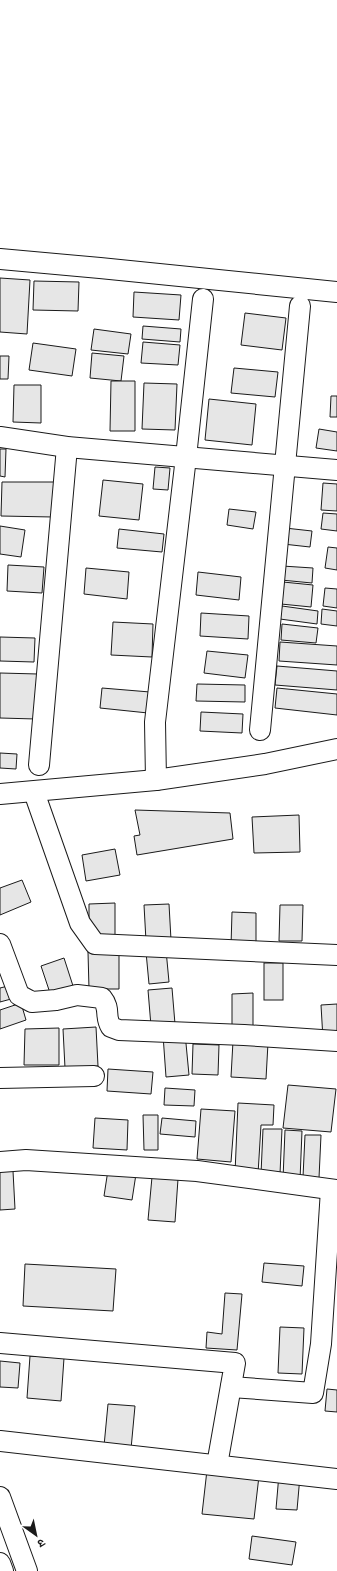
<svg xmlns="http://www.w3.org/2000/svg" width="337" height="1571" font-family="Rubik,'Noto Sans Devanagari',sans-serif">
	<rect width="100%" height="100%" fill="#fff"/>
	<g fill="#e6e6e6" stroke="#1a1a1a">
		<path d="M0 278 30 280 27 334 0 332Z"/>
		<path d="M34 281 79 282 78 311 33 310Z"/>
		<path d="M134 292 181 295 179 320 133 317Z"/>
		<path d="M245 313 286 318 282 350 241 345Z"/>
		<path d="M143 326 181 329 180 342 142 339Z"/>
		<path d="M94 329 131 334 128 354 91 350Z"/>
		<path d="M143 342 180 345 178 365 141 363Z"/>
		<path d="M33 343 76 349 72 376 29 370Z"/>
		<path d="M92 353 124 356 121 381 90 378Z"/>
		<path d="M0 356H9L8 379H0Z"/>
		<path d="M234 368 278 372 275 397 231 393Z"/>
		<path d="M111 381H135V431H110Z"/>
		<path d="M144 383 177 384 175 430 142 429Z"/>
		<path d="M14 385H41V423L13 422Z"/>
		<path d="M331 396H337V417H330Z"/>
		<path d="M209 399 256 404 252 445 205 440Z"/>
		<path d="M319 429 337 432V451L316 448Z"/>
		<path d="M0 449H6L5 477 0 476Z"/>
		<path d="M155 467 170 468 168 490 153 489Z"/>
		<path d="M103 480 143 484 139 520 99 516Z"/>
		<path d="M2 482H54L53 517 1 516Z"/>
		<path d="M323 483 337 484V511L321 510Z"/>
		<path d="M229 509 256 512 253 529 227 525Z"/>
		<path d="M323 513 337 514V531L321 529Z"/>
		<path d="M0 526 25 530 21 557 0 554Z"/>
		<path d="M285 528 312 531 310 547 283 544Z"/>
		<path d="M119 529 164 534 162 552 117 548Z"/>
		<path d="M328 547 337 548V570L325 568Z"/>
		<path d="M8 565 44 567 42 593 7 591Z"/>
		<path d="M282 566 313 568 312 583 281 580Z"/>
		<path d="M86 568 129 572 127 599 84 594Z"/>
		<path d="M198 572 241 577 239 600 196 595Z"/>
		<path d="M283 582 313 585 311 607 281 604Z"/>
		<path d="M325 588 337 589V608L323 606Z"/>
		<path d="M282 606 318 611 317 624 280 619Z"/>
		<path d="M322 609 337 611V626L321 624Z"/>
		<path d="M201 613 249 616 248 639 200 636Z"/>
		<path d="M113 622 153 624 152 657 111 655Z"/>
		<path d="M282 624 318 628 316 643 281 640Z"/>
		<path d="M0 637 35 638 34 662 0 661Z"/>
		<path d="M280 642 337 646V665L279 661Z"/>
		<path d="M207 651 248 655 245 678 204 673Z"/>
		<path d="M277 666 337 671V690L275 685Z"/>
		<path d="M0 673 38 674 36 719 0 718Z"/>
		<path d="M197 684 245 685V702L196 701Z"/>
		<path d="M102 688 150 692 148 713 100 708Z"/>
		<path d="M277 688 337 694V715L275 708Z"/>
		<path d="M201 712 243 714 242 733 200 731Z"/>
		<path d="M0 753 17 754 16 769 0 768Z"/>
		<path d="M135 810 230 813 233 839 137 855 134 836 140 835Z"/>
		<path d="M299 815 300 852 254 853 252 817Z"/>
		<path d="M115 849 120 875 86 881 82 855Z"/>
		<path d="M22 880 31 902 0 915V888Z"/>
		<path d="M115 903V938H89V904Z"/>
		<path d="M169 904 171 940 146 941 144 905Z"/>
		<path d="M280 905H303L302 941H279Z"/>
		<path d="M232 912 256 913V946H231Z"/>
		<path d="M166 950 169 982 149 984 146 952Z"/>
		<path d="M88 952H119V989H89Z"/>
		<path d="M64 958 74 989 51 996 41 966Z"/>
		<rect x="264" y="963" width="19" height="37"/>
		<path d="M8 986 11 999 0 1002V988Z"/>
		<path d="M172 988 175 1024 151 1026 148 990Z"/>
		<path d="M253 993V1030H232V994Z"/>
		<path d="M21 1003 26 1020 0 1029V1010Z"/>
		<path d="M337 1004V1038L323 1039 321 1005Z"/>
		<path d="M96 1027 98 1066 65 1068 63 1029Z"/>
		<path d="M59 1028V1065H24L25 1029Z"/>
		<path d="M185 1033 189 1075 166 1077 163 1035Z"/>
		<path d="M233 1041 268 1043 266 1079 231 1077Z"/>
		<path d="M193 1044 219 1045 218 1075 192 1074Z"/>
		<path d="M108 1069 153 1072 151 1094 107 1091Z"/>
		<path d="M288 1085 336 1089 331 1132 283 1128Z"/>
		<path d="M165 1088 195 1090 194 1106 164 1105Z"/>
		<path d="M238 1103 274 1105 273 1125H261L258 1174 235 1173Z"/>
		<path d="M201 1109 235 1111 231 1162 197 1159Z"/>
		<path d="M143 1115H158V1150H144Z"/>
		<path d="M95 1118 128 1120 127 1150 93 1148Z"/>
		<path d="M162 1118 196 1121 195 1137 160 1134Z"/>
		<path d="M263 1129H282L280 1174H261Z"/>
		<path d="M285 1130 302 1131 300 1180 283 1179Z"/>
		<path d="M305 1135H321L319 1178 303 1177Z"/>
		<path d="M108 1170 136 1174 132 1200 104 1196Z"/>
		<path d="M0 1171H13L15 1209 0 1210Z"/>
		<path d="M152 1177 178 1179 175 1222 148 1220Z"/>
		<path d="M264 1263 304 1266 302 1286 262 1282Z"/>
		<path d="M25 1264 116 1269 113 1311 23 1306Z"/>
		<path d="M225 1293 242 1294 237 1350 206 1348 207 1332 222 1334Z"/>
		<path d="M280 1327 304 1328 302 1374 278 1373Z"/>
		<path d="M30 1356 64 1358 61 1401 27 1398Z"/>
		<path d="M0 1361 20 1363 18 1388 0 1387Z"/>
		<path d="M327 1389 337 1390V1412L325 1411Z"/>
		<path d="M108 1404 135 1406 131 1449 104 1446Z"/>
		<path d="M207 1470 259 1476 254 1519 202 1514Z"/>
		<path d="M279 1474 300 1476 297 1510 276 1509Z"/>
		<path d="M252 1536 296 1542 292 1565 249 1559Z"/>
	</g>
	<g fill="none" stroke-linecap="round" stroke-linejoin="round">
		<g stroke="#1a1a1a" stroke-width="22">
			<g id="minor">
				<path d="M0 259 100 268 337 292"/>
				<path d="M0 437 67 447 337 470"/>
				<path d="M260 730 300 306"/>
				<path d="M39 765 67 447"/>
				<path d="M156 780 155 722 186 457 203 299"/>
				<path d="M34 792 80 923 95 944 337 955"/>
				<path d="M0 794 156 780 265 764 337 749"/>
				<path d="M0 944 19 995 32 1002 56 1000 77 995 102 998C111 1009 104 1016 111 1027L119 1030 244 1035 337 1041"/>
				<path d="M0 1078 94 1076"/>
				<path d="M0 1162 26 1160 197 1171 337 1190"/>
				<path d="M0 1343 235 1363 217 1465"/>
				<path d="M231 1387 313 1393 321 1344 331 1190"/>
				<path d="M0 1441 337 1479"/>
				<path d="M0 1497 27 1571"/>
				<path d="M0 1563 3 1571"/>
			</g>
		</g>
		<use href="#minor" stroke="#fff" stroke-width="20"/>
	</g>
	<g transform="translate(36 1535) rotate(147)" stroke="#ffffff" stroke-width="3" paint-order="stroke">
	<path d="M0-3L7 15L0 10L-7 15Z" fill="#1a1a1a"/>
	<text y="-6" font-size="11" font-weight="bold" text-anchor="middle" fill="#1a1a1a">उ</text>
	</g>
</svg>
